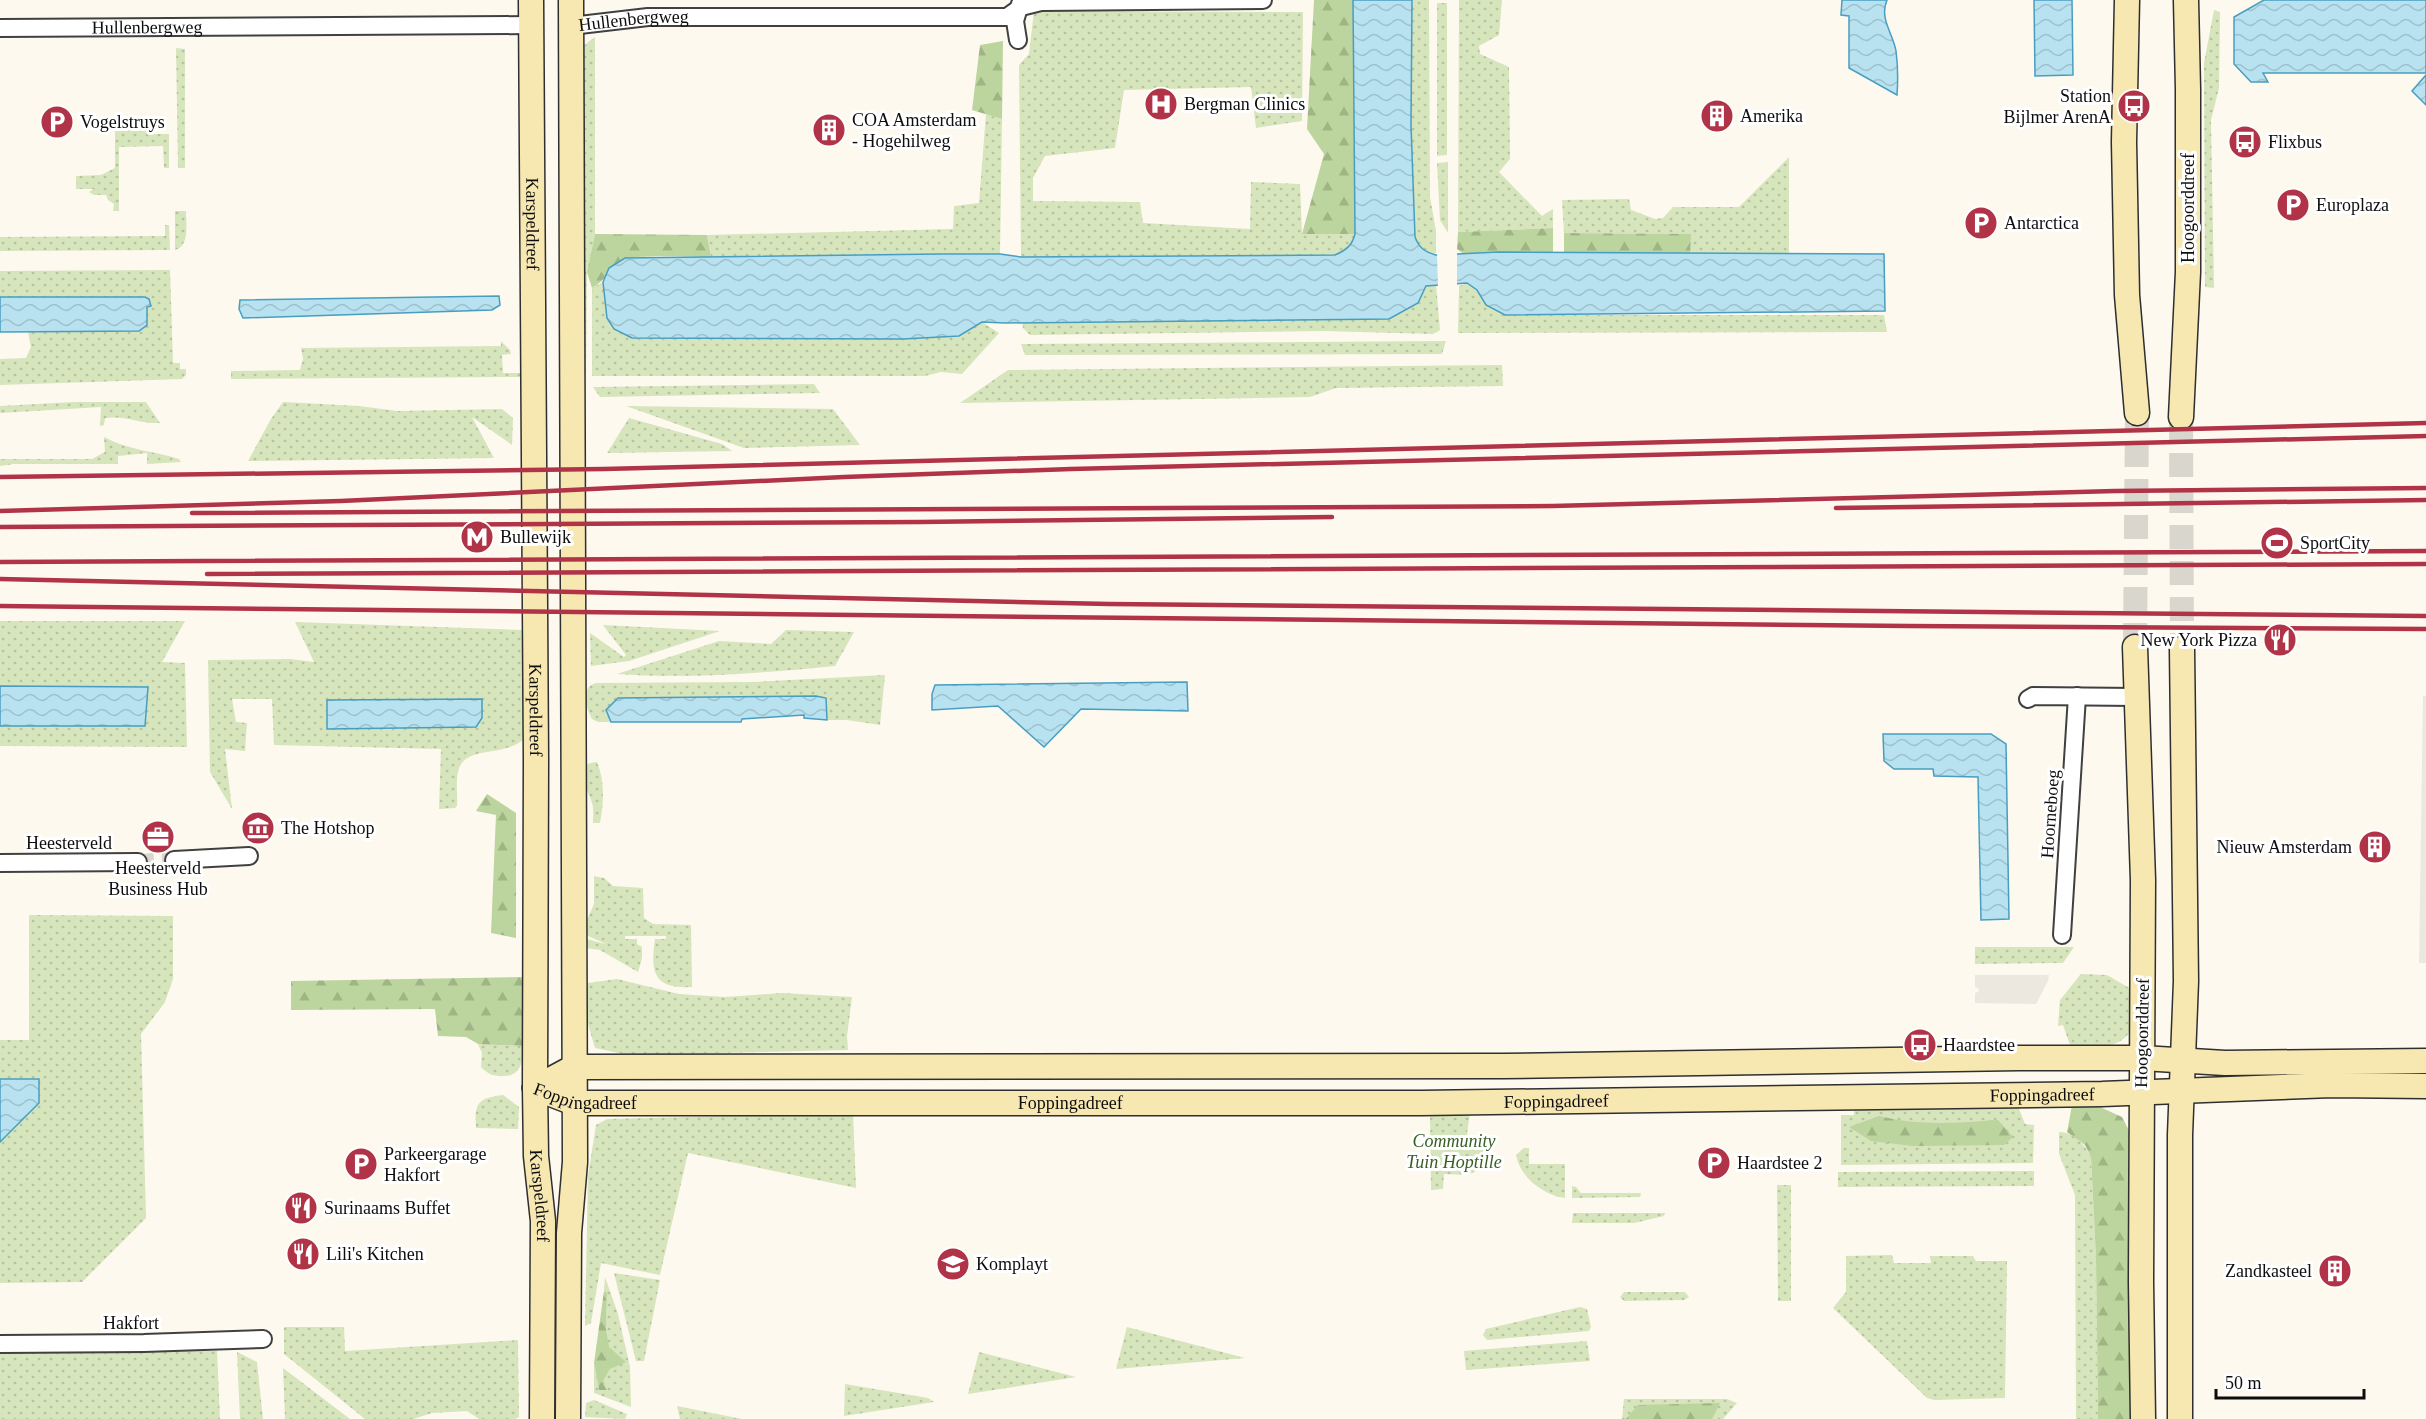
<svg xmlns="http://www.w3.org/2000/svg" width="2426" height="1419" font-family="Georgia,serif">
	<defs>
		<pattern id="grass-dots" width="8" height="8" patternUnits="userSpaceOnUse" patternTransform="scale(1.5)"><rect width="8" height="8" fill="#d6e5bc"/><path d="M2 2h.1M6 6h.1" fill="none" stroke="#b6c3a0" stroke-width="1.8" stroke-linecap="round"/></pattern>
		<pattern id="forest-firs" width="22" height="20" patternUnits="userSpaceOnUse" patternTransform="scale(1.5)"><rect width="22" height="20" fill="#bcd49d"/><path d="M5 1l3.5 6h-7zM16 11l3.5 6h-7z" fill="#a0b586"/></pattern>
		<pattern id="water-waves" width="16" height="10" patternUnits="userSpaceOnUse" patternTransform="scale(1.5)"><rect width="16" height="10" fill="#b9e2f0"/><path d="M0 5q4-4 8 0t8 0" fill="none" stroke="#9ec1cd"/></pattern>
	</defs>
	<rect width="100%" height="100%" fill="#fdf9ef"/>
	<g fill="url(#grass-dots)" fill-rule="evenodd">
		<path d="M1412 0H1429L1430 197 1436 231V253C1424 253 1419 248 1415 237L1411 125Z"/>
		<path d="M1459 0H1502L1499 35 1479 46 1480 54 1509 67 1510 159 1499 172 1542 216 1553 209V228L1458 232Z"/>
		<path d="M1437 3H1447V155L1437 156Z"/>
		<path d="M2214 10 2220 12 2219 88 2211 120 2214 288 2205 287 2204 63Z"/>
		<path d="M1034 11 1303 12 1302 121 1256 128 1251 87 1124 90 1115 148 1045 156 1033 178V201L1140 202 1143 223 1250 229 1251 182 1300 184 1302 233 1355 234C1352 246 1346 250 1335 255L1021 257 1019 65 1029 54Z"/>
		<path d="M595 37V234L587 272 586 376H580L578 50Z"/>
		<path d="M176 48 185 49V168H178Z"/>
		<path d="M986 114 1002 119 1000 254 711 257 707 235 953 229 954 206 979 203Z"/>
		<path d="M150 128V132H147V134H169V168H164L163 146 119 147V211H113L114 204 108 200 106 195H94L89 192 94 189H76V176L101 175 115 168V129Z"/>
		<path d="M1789 157V254L1690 253V234L1564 233 1562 200 1629 199 1631 210 1655 219 1663 218 1673 207H1739Z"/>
		<path d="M1448 162V233L1440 220 1437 163Z"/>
		<path d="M175 211H186C186 224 190 246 175 250Z"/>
		<path d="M165 225H169L170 250 0 251V237L165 236Z"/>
		<path d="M170 270 173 363H180V369H186V375L182 379 0 385V359L26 358 31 347 28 332 139 331 147 325V306H150L151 304 145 297H0V271Z"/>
		<path d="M603 282 607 319 846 337 903 339 959 336 982 322 999 333 962 374 941 372 925 376H592V288Z"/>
		<path d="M1467 283 1477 290 1486 305 1506 315H1884L1887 332 1458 333 1459 286Z"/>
		<path d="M1436 284 1440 330 1433 334 1324 331 1030 335 1023 328 1022 322 1389 319 1418 303 1426 286Z"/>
		<path d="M501 341 510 350 511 354 502 355 503 373H522L523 377 231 379V371L300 370 303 359 301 348 501 346Z"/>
		<path d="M1446 341 1442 354 1025 355 1021 344Z"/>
		<path d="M1502 365 1503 386 1336 388 1310 397 960 403 1008 370Z"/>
		<path d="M814 384 820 393 600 397 593 387Z"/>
		<path d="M74 402H146L160 423C138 424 128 415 105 418L104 425 100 426 101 407 0 413V406Z"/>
		<path d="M283 402 359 406 397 411 502 409 513 418 512 445 472 417 494 458 248 461 271 419Z"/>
		<path d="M626 406 833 409 860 445 744 448Z"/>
		<path d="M629 418 722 444 732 451 607 453Z"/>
		<path d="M104 437C127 450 154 451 179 459L181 462 147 464V453L118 456V464H14L0 466V459H92L105 452Z"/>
		<path d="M0 621H185L162 662 185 663 187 747 0 746V726H145L148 688 0 686Z"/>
		<path d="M295 622 524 630 525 738C505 758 469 745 459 768 455 779 458 795 457 806L455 808 439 809 441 749 274 745 272 699H232L236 722 247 723 245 751 225 749 232 809 210 772 208 660 290 659 314 662ZM327 700H328L475 727 327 729Z"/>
		<path d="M603 625 720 631 629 661 591 666 590 633 624 657 626 655Z"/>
		<path d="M786 630 854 632 835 666C763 673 689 679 617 674L719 641 771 644Z"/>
		<path d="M885 675 880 725 847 720H827L826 698 816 696 618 698 609 717 611 722H598L592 719C586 708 580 687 596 683L755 682Z"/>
		<path d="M597 762C605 782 604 802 600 823H593C593 817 594 809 592 803 589 788 567 765 597 762Z"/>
		<path d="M594 876 604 878 613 886 643 888 644 918 653 924 691 925 692 987C654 989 650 973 655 939H666V936H625V939H637V944L642 947V958L638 972 600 950 586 948V939L606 944 586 935 584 927 594 904Z"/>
		<path d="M29 915 173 916V979L165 1002 141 1034 146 1218 82 1282 0 1283V1142L39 1103V1079H0V1040H29Z"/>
		<path d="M1975 947H2074L2063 963 1975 964Z"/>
		<path d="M2081 974 2107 975 2131 989C2132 1000 2134 1011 2132 1022 2129 1052 2092 1046 2070 1045L2063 1025 2058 1026 2060 1000Z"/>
		<path d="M617 979 679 994 724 997 782 993 852 997 847 1036 848 1050 628 1055 595 1048 585 1014 588 983Z"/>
		<path d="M478 1044 524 1046C523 1062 521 1077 502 1076 492 1076 488 1074 481 1067L482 1053Z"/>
		<path d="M503 1095 519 1107 518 1129 476 1128C474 1103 478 1098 503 1095Z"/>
		<path d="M1854 1106H2018L2025 1124 2034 1125 2033 1163 1841 1165V1115H1854Z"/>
		<path d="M1470 1112 1467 1134 1488 1147V1166L1467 1175 1444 1174 1443 1189 1431 1190 1430 1114Z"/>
		<path d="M853 1113 856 1188 688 1153 660 1275 601 1263 591 1323 585 1326 588 1176 596 1125 607 1119Z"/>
		<path d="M2059 1132C2074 1132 2085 1145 2091 1157L2096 1258 2098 1419H2076L2075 1195 2059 1154Z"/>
		<path d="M1524 1148H1529V1164H1565V1198C1543 1195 1520 1177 1516 1155Z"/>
		<path d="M2034 1171V1186L1838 1187V1172Z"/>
		<path d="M1777 1185H1791V1301H1778Z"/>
		<path d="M1572 1186 1576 1187 1581 1193H1641L1640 1197 1572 1198Z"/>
		<path d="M1573 1213H1665L1664 1216 1634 1223H1572Z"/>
		<path d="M1892 1255 1894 1263H1931L1930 1256H1973L1976 1261H2007L2005 1398 1934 1400 1927 1398 1833 1308 1846 1292V1256Z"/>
		<path d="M614 1273 660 1280 644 1361H636Z"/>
		<path d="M605 1277 618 1314 630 1367 631 1407 594 1393V1363L599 1390 610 1369 606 1329 607 1294 604 1291Z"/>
		<path d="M1624 1292H1685L1689 1297 1684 1300 1624 1301 1620 1297Z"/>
		<path d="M1580 1307 1587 1309 1591 1327 1589 1331 1487 1340 1483 1335 1486 1329Z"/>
		<path d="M284 1327H344L345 1351 518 1340 519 1417 515 1419H479L467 1411 432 1413 413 1419H365L284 1354Z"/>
		<path d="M1127 1327 1245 1358 1116 1369Z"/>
		<path d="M1587 1341 1590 1361 1466 1370 1464 1351Z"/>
		<path d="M217 1351 220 1419H0V1352Z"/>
		<path d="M237 1352 257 1362 263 1419H240Z"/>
		<path d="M979 1352 1076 1377 968 1394Z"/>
		<path d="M283 1368 350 1419H285Z"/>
		<path d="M845 1384 928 1398 934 1402 844 1416Z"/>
		<path d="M1624 1399H1727L1737 1403 1723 1419H1622Z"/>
		<path d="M594 1400 627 1414 625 1419 585 1417 586 1403Z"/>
		<path d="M677 1406 742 1419H680Z"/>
	</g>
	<g fill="url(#forest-firs)">
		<path d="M1314 0H1353L1355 234H1302L1324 154 1307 129Z"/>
		<path d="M1003 41V42L1002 119 972 110 980 45Z"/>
		<path d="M1553 228V252L1464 254 1457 249 1458 232Z"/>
		<path d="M1564 233 1691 234 1690 253 1564 252Z"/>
		<path d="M595 234 707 235 711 257C695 257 632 254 622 260 608 268 606 281 592 288L587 272Z"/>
		<path d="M487 794 516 813V938L491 933 496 815 476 811Z"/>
		<path d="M525 977 524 1046 478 1044 466 1037 438 1036 435 1009 291 1010V981Z"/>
		<path d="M2072 1105 2100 1107 2122 1117 2134 1140 2135 1419H2098L2096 1258 2091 1157 2085 1145 2067 1132Z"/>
		<path d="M1879 1116C1918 1126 1958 1123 1998 1120L2013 1137 2004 1145 1913 1146 1871 1141 1849 1127Z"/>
		<path d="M604 1291 607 1293 606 1329 609 1347 626 1362 610 1369 603 1382 607 1390H599L594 1363Z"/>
		<path d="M1720 1403 1712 1419H1626L1638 1405Z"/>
	</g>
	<g fill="#ede8df">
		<path d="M2423 696H2426V963H2419Z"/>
		<path d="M1975 975H2049L2048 981 2036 1004 1975 1003V993L1978 992 1979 989 1975 987Z"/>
	</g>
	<g fill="url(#water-waves)" stroke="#479ec0" stroke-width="1.5">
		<path d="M1353 0H1412L1411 125 1415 237C1419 248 1425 252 1436 255L1499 252 1884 254 1885 311 1505 315 1486 305 1477 290 1467 283 1426 286 1418 303 1389 319 1005 323 982 322 959 336 903 339 632 338 614 329 607 318 603 282 609 268 625 258 941 254H1000L1021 257 1335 255C1346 250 1352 246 1355 234Z"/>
		<path d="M1842 0H1887C1879 19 1893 33 1896 51 1898 66 1898 81 1897 95L1849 68V16L1841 15Z"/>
		<path d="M2034 0H2072L2073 75 2035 76Z"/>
		<path d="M2264 0H2426V73H2263L2268 82H2251L2234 64V17Z"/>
		<path d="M2426 75V105L2412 91Z"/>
		<path d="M499 296 500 305 492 310 243 318 239 309 240 300Z"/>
		<path d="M0 297H145L149 299 151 306 147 307V325L139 331 0 332Z"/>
		<path d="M1187 682 1188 711 1081 709 1044 747 998 706 932 710V694L935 685Z"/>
		<path d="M0 686 148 687 145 726H0Z"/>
		<path d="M816 696 826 698 827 720 804 718V715L742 719 741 722H611L606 710 618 698Z"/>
		<path d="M482 699V718L476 727 327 729V700Z"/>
		<path d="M1883 734H1991L2006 744 2009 919 1981 920 1978 777 1934 776 1933 769H1894L1884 761Z"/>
		<path d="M0 1079H39V1103L0 1142Z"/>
	</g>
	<path fill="#fdf9ef" d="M1437 252H1457V287H1438Z"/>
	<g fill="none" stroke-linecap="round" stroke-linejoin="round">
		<path stroke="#d9d6cd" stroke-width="16" stroke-dasharray="16 8" stroke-linecap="butt" d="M138 862 174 860"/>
		<g stroke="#d9d6cd" stroke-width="24" stroke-dasharray="24 12" stroke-linecap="butt">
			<path d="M2181 417 2182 649"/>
			<path d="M2135 647 2137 413"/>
		</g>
		<g stroke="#404040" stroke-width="20">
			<g id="street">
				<path id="s1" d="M571 26 648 17H1007L1021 7 1041 2 1263 0"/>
				<path id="s2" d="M0 28 531 25"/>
				<path d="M1018 40 1015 21 1020 4"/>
				<path d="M2028 699 2033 696 2137 697"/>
				<path d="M174 860 249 856"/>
				<path d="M0 863 138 862"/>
				<path d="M2062 935 2077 696"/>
				<path d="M0 1344 144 1343 263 1339"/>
			</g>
		</g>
		<g stroke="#2f2f2f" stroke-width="27">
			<g id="secondary">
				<path id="s3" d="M531 0 536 760 535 1088 536 1156 543 1221 542 1419"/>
				<path d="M2127 0 2124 142 2127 295 2137 413"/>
				<path d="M2181 417 2188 272V89L2186 0"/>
				<path d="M2135 647 2143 880 2141 1282 2143 1419"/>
				<path d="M535 1088 574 1067 1504 1066 2019 1058H2142L2225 1063 2426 1061"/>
				<path id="s4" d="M535 1088 574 1103H1421L2102 1094 2332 1085 2426 1086"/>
				<path d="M568 1419 569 1233 575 1162 571 0"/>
				<path d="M2180 1419V1135L2186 981 2182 649"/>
			</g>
		</g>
		<use href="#street" stroke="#fff" stroke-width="16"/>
		<use href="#secondary" stroke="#f7e7b1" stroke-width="24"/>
		<g stroke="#b03347" stroke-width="4.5">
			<path d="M0 477 604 469 2426 423"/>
			<path d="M1836 508 2426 500"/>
			<path d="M0 511 341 501 844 477 1071 469 2426 436"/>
			<path d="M192 513 1553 506 2115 491 2426 488"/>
			<path d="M0 527 921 522 1332 517"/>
			<path d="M0 562 2426 551"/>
			<path d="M207 574 2426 564"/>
			<path d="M0 579 1109 604 2426 616"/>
			<path d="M0 606 1909 626 2426 629"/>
		</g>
	</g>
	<defs>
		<g id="hospital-disc" transform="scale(1.725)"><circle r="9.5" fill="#b03347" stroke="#fff"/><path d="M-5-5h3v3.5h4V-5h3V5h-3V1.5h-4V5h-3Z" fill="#fff"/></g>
		<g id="bus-disc" transform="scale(1.725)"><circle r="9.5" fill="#b03347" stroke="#fff"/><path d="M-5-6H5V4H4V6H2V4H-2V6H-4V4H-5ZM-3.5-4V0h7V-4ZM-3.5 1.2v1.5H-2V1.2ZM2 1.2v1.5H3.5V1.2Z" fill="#fff"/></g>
		<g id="building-disc" transform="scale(1.725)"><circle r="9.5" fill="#b03347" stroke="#fff"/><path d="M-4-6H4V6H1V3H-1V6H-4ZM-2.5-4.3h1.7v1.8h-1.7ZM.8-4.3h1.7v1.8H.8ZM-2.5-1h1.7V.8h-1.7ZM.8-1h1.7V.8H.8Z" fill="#fff"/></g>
		<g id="parking-disc" transform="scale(1.725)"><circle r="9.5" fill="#b03347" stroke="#fff"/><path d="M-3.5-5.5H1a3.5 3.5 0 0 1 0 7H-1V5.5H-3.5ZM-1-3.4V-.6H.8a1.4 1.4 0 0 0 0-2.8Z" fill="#fff"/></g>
		<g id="metro-disc" transform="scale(1.725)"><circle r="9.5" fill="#b03347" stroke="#fff"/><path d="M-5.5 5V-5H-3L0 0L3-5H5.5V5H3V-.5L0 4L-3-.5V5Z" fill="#fff"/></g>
		<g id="stadium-disc" transform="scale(1.725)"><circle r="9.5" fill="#b03347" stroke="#fff"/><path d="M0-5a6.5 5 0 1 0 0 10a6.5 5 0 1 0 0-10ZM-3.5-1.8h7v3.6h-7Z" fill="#fff"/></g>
		<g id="restaurant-disc" transform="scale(1.725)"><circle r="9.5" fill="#b03347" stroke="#fff"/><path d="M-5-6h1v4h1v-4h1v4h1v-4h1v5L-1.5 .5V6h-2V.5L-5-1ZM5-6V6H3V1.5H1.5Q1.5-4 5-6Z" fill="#fff"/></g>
		<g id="museum-disc" transform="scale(1.725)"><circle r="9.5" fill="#b03347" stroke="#fff"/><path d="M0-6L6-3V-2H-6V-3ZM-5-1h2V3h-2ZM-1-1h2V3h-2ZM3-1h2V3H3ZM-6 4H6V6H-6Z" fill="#fff"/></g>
		<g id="office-disc" transform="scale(1.725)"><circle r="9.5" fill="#b03347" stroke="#fff"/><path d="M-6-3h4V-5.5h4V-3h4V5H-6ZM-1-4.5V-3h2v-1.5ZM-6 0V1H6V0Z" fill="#fff"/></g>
		<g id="school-disc" transform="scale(1.725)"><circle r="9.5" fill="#b03347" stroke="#fff"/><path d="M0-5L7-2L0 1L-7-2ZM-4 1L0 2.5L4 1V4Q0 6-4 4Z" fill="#fff"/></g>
	</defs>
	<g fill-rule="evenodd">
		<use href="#hospital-disc" x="1161" y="104"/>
		<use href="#bus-disc" x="2134" y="106"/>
		<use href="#building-disc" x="1717" y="116"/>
		<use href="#parking-disc" x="57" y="122"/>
		<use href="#building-disc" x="829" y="130"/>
		<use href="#bus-disc" x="2245" y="142"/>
		<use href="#parking-disc" x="2293" y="205"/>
		<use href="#parking-disc" x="1981" y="223"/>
		<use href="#metro-disc" x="477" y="537"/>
		<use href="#stadium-disc" x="2277" y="543"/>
		<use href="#restaurant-disc" x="2280" y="640"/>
		<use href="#museum-disc" x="258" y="828"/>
		<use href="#office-disc" x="158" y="837"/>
		<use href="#building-disc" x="2375" y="847"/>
		<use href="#bus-disc" x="1920" y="1045"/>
		<use href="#parking-disc" x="1714" y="1163"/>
		<use href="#parking-disc" x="361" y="1164"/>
		<use href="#restaurant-disc" x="301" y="1208"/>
		<use href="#restaurant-disc" x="303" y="1254"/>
		<use href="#school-disc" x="953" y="1264"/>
		<use href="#building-disc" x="2335" y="1271"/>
	</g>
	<g text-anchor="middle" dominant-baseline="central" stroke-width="6" stroke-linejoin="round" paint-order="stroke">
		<g font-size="18" fill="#0d0d0d" stroke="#fff">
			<text stroke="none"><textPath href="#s1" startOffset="63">Hullenbergweg</textPath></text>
			<text stroke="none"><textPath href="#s2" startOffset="147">Hullenbergweg</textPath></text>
			<text transform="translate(2188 208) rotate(-90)">Hoogoorddreef</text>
			<text stroke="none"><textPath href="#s3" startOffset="224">Karspeldreef</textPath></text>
			<text stroke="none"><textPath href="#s3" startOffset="710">Karspeldreef</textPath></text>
			<text transform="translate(2050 814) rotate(-86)">Hoorneboeg</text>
			<text x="69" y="843">Heesterveld</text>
			<text transform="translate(2142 1033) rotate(-89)">Hoogoorddreef</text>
			<text stroke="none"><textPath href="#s4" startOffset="52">Foppingadreef</textPath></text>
			<text stroke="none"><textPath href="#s4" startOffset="1510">Foppingadreef</textPath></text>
			<text stroke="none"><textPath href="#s4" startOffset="1024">Foppingadreef</textPath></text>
			<text stroke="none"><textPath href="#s4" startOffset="538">Foppingadreef</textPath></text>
			<text stroke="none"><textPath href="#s3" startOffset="1196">Karspeldreef</textPath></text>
			<text x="131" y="1323">Hakfort</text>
		</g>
		<g font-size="18" fill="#0d0d0d" stroke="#fff" text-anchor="start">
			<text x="2111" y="96" text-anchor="end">Station<tspan x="2111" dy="21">Bijlmer ArenA</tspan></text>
			<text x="1184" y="104">Bergman Clinics</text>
			<text x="1740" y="116">Amerika</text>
			<text x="852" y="120">COA Amsterdam<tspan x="852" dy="21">- Hogehilweg</tspan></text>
			<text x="80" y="122">Vogelstruys</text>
			<text x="2268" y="142">Flixbus</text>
			<text x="2316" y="205">Europlaza</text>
			<text x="2004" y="223">Antarctica</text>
			<text x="500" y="537">Bullewijk</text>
			<text x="2300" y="543">SportCity</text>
			<text x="2257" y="640" text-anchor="end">New York Pizza</text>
			<text x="281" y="828">The Hotshop</text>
			<text x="2352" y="847" text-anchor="end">Nieuw Amsterdam</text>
			<text x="158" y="868" text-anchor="middle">Heesterveld<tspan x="158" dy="21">Business Hub</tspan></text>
			<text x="1943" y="1045">Haardstee</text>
			<text x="384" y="1154">Parkeergarage<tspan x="384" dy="21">Hakfort</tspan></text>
			<text x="1737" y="1163">Haardstee 2</text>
			<text x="324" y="1208">Surinaams Buffet</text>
			<text x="326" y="1254">Lili's Kitchen</text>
			<text x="976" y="1264">Komplayt</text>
			<text x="2312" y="1271" text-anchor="end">Zandkasteel</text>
		</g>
		<g font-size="18" font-style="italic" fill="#375f24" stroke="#fff">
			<text x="1454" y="1141">Community<tspan x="1454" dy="21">Tuin Hoptille</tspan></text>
		</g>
	</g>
	<path d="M2216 1389v9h148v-9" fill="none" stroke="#0d0d0d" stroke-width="3"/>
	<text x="2225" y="1389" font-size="18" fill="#0d0d0d" stroke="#ffffff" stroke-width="4.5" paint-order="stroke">50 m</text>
</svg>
